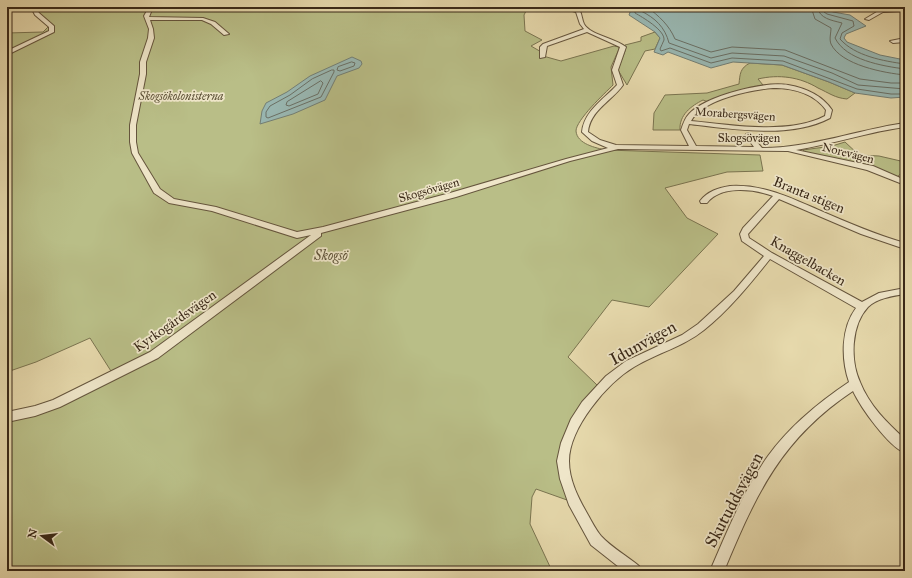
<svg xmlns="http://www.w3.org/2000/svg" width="912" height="578" font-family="'IM FELL Great Primer',serif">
	<rect width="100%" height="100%" fill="#e6d9ac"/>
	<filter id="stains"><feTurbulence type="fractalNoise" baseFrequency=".005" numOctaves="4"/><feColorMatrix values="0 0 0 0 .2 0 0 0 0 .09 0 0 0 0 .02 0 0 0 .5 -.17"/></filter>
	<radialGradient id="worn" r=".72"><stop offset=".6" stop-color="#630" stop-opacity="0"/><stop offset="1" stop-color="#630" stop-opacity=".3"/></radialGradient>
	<g fill="#b9be87" stroke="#7a7450">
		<path d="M34 7H528L524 15 525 31 542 40 531 46 543 53V56L561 61 614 46 619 47V49L611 67 613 85C605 93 576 120 576 131 577 144 596 148 606 150L760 155 763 171 727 172 665 188 687 218 718 234 649 307 612 300 568 357 597 385C563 424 553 450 567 500L536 489 532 497 530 524 552 571H7V422L45 412 116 379 90 338 36 362 7 372V33L43 32 49 26 48 25 52 24 39 14Z"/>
		<path d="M655 32 660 38 655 49 645 51 627 85 618 70 625 51V45L641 41V37Z"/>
		<path d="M750 63 782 65 829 82 855 93 847 99C835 98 829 93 818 88 800 77 779 74 758 79L763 85 729 93 708 102 703 100C691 106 679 115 680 130H653L654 113 665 95 707 93 739 84C740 74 740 68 750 63Z"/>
		<path d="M845 142 859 155 879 156 905 162V170L896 178 805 152 803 150 832 146Z"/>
	</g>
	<g fill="#99b8b3" stroke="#737f75">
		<path d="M632 7H824L833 12 850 15 866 26 846 34 844 38 847 42 880 55 905 60V97L891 98 855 93 829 82 782 65 733 62 711 68 668 52 663 55 654 52 660 38 655 32 629 15Z"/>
		<path d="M352 57 361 61 362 64 359 68 337 76 325 100 293 114 260 124 262 111 266 103 287 92 310 76Z"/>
	</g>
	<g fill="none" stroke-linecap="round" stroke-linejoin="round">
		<g stroke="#6a7066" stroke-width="1">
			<path d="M635 7V13C642 17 665 30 664 40 663 43 661 46 660 49L661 51 670 48 711 63 732 58 783 61 857 89 891 94H905"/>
			<path d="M640 7 641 11C655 18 665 27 669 43L711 58 732 53 784 56 832 73 858 85 905 89"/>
			<path d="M647 7C659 16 669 25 675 39L711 52 732 47 785 50 860 79 891 83H905"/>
			<path d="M811 7 815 19 831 28C831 33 829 39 831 44 841 65 884 73 905 75"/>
			<path d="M817 7C820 19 831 20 842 23L835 38C846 60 882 66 905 69"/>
			<path d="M822 7 824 12 827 14 853 21 854 26 842 33 840 39C855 56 883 61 905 64"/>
			<path d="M352 62 355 63 354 66 340 71 337 70 338 67Z"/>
			<path d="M332 70H334V72L321 97 268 118 266 117V112L270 106 290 95 312 79Z"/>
			<path d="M321 81 323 83 318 94 289 106 286 105 287 102Z"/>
		</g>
		<g stroke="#65553d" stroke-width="2">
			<g id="minor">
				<path d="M31 7H35L39 13 54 26V32L7 55V51L49 31V27L35 15Z"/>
				<path d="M149 7H153L149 17 203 18 215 22 229 34 224 35 211 24 202 20H150L153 29 154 38 146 62V74L136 125V142L138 153 160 189 174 199 216 207 297 232 323 227 450 193 566 159 608 148 592 141 582 132C584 111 604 99 617 85L612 70 620 47 587 32 547 46 545 57 540 58V47L543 44 584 29 580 24 576 12 559 7 577 9 579 7H584L580 11C582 15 582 20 584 24 590 35 615 38 626 47L618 70 623 85C612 101 590 110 588 132L600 140 616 145 689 146 681 130C683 124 685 118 689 114 705 96 765 81 788 85 805 88 822 95 832 110L830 118C791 139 732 129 689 124L687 130 696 146 754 147 745 135 748 133 750 134 762 148C812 148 856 130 905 123V127C868 132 833 144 796 150L858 163 873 166 905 180V185L867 170 788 151 618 149 570 161 456 197 321 233V236L158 358 60 407 35 416 7 422V412L35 406 53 400 150 352 311 235 297 238 212 211 169 203 154 193 132 153 130 142V125L140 74V62L148 38 149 29 144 16ZM773 88C792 88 814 93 826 110L825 116C789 135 731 125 691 121 703 99 751 90 773 88Z"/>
				<path d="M829 7H849L839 10Z"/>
				<path d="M905 9V11L883 12 869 20 865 19 880 10Z"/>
				<path d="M905 38V42L893 43 890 41Z"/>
				<path d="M730 186C764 184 791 198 821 211 849 223 876 235 905 243V249L861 234 779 199 748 234 749 238 772 253 862 302 879 293 905 288V294C893 296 877 298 868 307 851 325 850 360 860 382 869 405 887 423 905 439V453C888 446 861 408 853 391 781 439 756 494 724 571H710C727 532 743 491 768 456 789 427 819 402 849 382 841 359 841 328 856 308L770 259C750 284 729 310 704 330 683 347 657 353 634 367 607 383 569 428 569 461 569 481 579 499 588 515 592 522 596 530 601 536 611 547 627 556 639 566L641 571H624L591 545 569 505 560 479 557 461 561 443 571 419 582 402 606 376 626 361 682 335 698 324 734 291 764 256 742 241 740 234 743 228 773 196C754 189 721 185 707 203H701L700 201C708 191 718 188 730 186Z"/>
			</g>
		</g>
		<use href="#minor" fill="#efe6c9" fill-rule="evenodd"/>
	</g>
	<g text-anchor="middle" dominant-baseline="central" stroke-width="3.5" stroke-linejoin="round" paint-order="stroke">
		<g font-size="12" font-style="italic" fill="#5a4e34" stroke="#efe6c9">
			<text x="181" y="96">Skogsökolonisterna</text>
		</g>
		<g font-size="12" fill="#3a2918" stroke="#efe6c9">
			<text transform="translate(735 114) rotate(4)">Morabergsvägen</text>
			<text x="749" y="138">Skogsövägen</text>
			<text transform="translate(848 153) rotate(14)">Norevägen</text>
			<text transform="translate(429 190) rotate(-16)">Skogsövägen</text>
		</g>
		<g font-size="14" fill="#3a2918" stroke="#efe6c9">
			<text transform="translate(809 195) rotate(22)">Branta stigen</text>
			<text transform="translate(808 261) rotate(30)">Knaggelbacken</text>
			<text transform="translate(175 321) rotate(-35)">Kyrkogårdsvägen</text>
		</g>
		<g font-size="14" font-style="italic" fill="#5a4e34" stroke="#efe6c9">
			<text x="331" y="255">Skogsö</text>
		</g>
		<g font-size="17" fill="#3a2918" stroke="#efe6c9">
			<text transform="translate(643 343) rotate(-29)">Idunvägen</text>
			<text transform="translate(734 500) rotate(-62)">Skutuddsvägen</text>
		</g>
	</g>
	<rect width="912" height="578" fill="none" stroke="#e6d9ac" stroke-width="24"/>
	<rect x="8" y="8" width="896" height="562" fill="none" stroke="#3a2918" stroke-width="2"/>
	<rect x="12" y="12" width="888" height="554" fill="none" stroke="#3a2918"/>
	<g transform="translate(42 536) rotate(285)" stroke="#efe6c9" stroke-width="3" paint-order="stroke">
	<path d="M0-3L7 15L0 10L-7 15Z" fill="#3a2918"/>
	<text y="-6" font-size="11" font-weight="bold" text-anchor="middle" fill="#3a2918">N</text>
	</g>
	<rect width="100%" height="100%" filter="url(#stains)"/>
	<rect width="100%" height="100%" fill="url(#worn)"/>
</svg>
